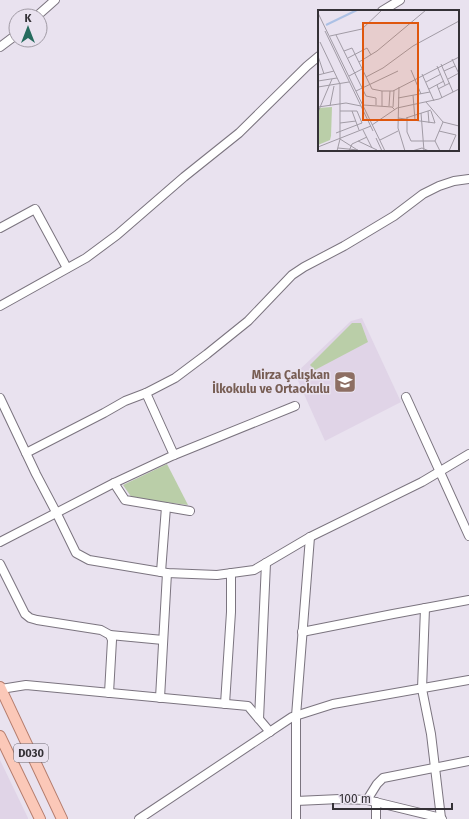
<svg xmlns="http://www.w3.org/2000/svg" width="469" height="819" font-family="'Fira Sans',sans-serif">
	<rect width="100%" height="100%" fill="#e9e2ef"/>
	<g fill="#e0d4e7">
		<path d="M362 318 401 402 325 441 295 374 351 321Z"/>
		<path d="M0 760 28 818V819H0Z"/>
	</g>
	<g fill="#bacea8">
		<path d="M352 323H361L368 342 315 370 310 365Z"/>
		<path d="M167 464 188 505 132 498 123 485Z"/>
	</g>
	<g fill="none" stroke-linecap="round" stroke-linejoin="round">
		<g stroke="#7b747f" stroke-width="10">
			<g id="minor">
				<path d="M382 11 400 0"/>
				<path d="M37 16 55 0"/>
				<path d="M0 47 16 35"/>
				<path d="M0 228 35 209 67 268"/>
				<path d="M0 306 86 258 117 235 184 177 239 133 307 66 319 56"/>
				<path d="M146 393 174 455"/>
				<path d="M406 397 469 536"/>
				<path d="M0 398 36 474 56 512 76 553 89 560 167 573 217 575 254 570 310 537 422 482 469 454"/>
				<path d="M26 453 104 413 125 401 146 393 175 378 207 354 248 321 292 275 304 267 344 246 394 216 423 194 439 186 454 181 469 179"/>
				<path d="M114 483 125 500 190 511"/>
				<path d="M0 542 114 483 174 455 295 406"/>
				<path d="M0 564 25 614 30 618 37 620 101 630 110 635 112 640 109 693"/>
				<path d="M161 572 166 507"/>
				<path d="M425 608 422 689 431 734 441 818"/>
				<path d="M302 632 393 614 469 600"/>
				<path d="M110 635 163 640"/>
				<path d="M1 689 26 685 248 706 270 732"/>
				<path d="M160 698 167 573"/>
				<path d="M225 704 231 612V573"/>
				<path d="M259 719 266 563"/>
				<path d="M367 800 377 784 383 778 469 761"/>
				<path d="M296 801 340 799 367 800 441 818 442 819"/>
				<path d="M139 819 292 717 333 704 469 680"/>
				<path d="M296 819V716L310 537"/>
				<path d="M376 819V802"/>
			</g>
		</g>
		<g stroke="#b47c6c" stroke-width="12">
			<g id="major">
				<path d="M0 687 62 819"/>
				<path d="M0 736 40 819"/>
			</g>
		</g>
		<use href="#minor" stroke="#fff" stroke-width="8"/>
		<use href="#major" stroke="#fbc8b8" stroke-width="10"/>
	</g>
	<defs>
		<g id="school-square" transform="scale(1.15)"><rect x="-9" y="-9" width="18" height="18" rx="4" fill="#8d6e63" stroke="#e9e2ef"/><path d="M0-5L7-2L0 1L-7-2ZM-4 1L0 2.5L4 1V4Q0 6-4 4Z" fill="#fff"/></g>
	</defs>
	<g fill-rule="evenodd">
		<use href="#school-square" x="345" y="382"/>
	</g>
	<g text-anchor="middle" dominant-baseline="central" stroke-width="3" stroke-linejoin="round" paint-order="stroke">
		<rect fill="#e9e2ef" stroke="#6a666e" stroke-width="1" x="14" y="744" width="34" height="18" rx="3"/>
		<g font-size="11" font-weight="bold" fill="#343136">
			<text x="31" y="753">D030</text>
		</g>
		<g font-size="12" font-weight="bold" fill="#785e54" stroke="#e9e2ef" text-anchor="end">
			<text x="330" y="375">Mirza Çalışkan<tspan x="330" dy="14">İlkokulu ve Ortaokulu</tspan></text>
		</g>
	</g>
	<g transform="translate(318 10)">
		<rect width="141" height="141" fill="#e9e2ef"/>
		<path d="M14 97 13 126 12 130 0 135V98Z" fill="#bacea8"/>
		<path fill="none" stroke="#acc1e5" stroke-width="2" d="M8 15 39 0"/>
		<path fill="none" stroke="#a19ba5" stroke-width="1" d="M0 3 67 141M7 21 55 121M18 25 48 86 58 88V95M12 26 44 19 64 0M2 32 22 74V129L41 141M26 41 34 38 54 79 64 81H75L141 47M0 46 6 64M30 48 49 38 53 45M134 49 141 64M41 52 59 41 108 0M123 54 135 82M119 56 127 75M93 60 103 84M126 61 137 56M104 64 116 91M0 65 16 61M31 66 44 59M48 67 65 58 95 36 141 11M130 69 141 63M0 71 19 68M108 72 123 64M119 75 124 88M0 77 31 72M81 77 80 118 87 141M111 79 126 71M120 79 132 73M38 81 80 61M95 85 97 110M80 88 112 82M108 92 125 112 141 116M45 95 74 97 77 100M12 96 16 76M64 96V81M71 96 72 81M0 97 28 93 43 96M75 97 76 80M34 101 41 120M110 101 111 113M0 102 14 69M103 103 106 141M80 108 117 113 113 101M88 108 113 100M89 108V122L93 131H117M22 113 38 111M54 115 79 98 121 89 141 79M45 120 54 138M121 121 138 125 131 141M18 123 44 113 39 101H22M58 128 64 141M62 130 80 121M40 131 59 140M0 137 53 116M20 138 40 140M19 141 22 129M31 141 34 134 49 127M94 141 104 138 111 141M122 141 117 131 125 112"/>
		<path fill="#df570e" fill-opacity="0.15" stroke="#df570e" stroke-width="2" d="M45 13H100V110H45Z"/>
		<rect width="141" height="141" fill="none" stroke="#343136" stroke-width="2"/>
	</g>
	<g transform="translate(28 28)"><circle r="19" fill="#e9e2ef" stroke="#a19ba5"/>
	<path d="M0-3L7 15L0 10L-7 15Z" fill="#266b5e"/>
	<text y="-6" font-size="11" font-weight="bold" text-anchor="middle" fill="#343136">K</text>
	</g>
	<path d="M333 803v6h119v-6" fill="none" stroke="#343136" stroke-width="2"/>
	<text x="339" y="803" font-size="12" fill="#343136" stroke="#e9e2ef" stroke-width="3" paint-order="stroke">100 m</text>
</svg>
